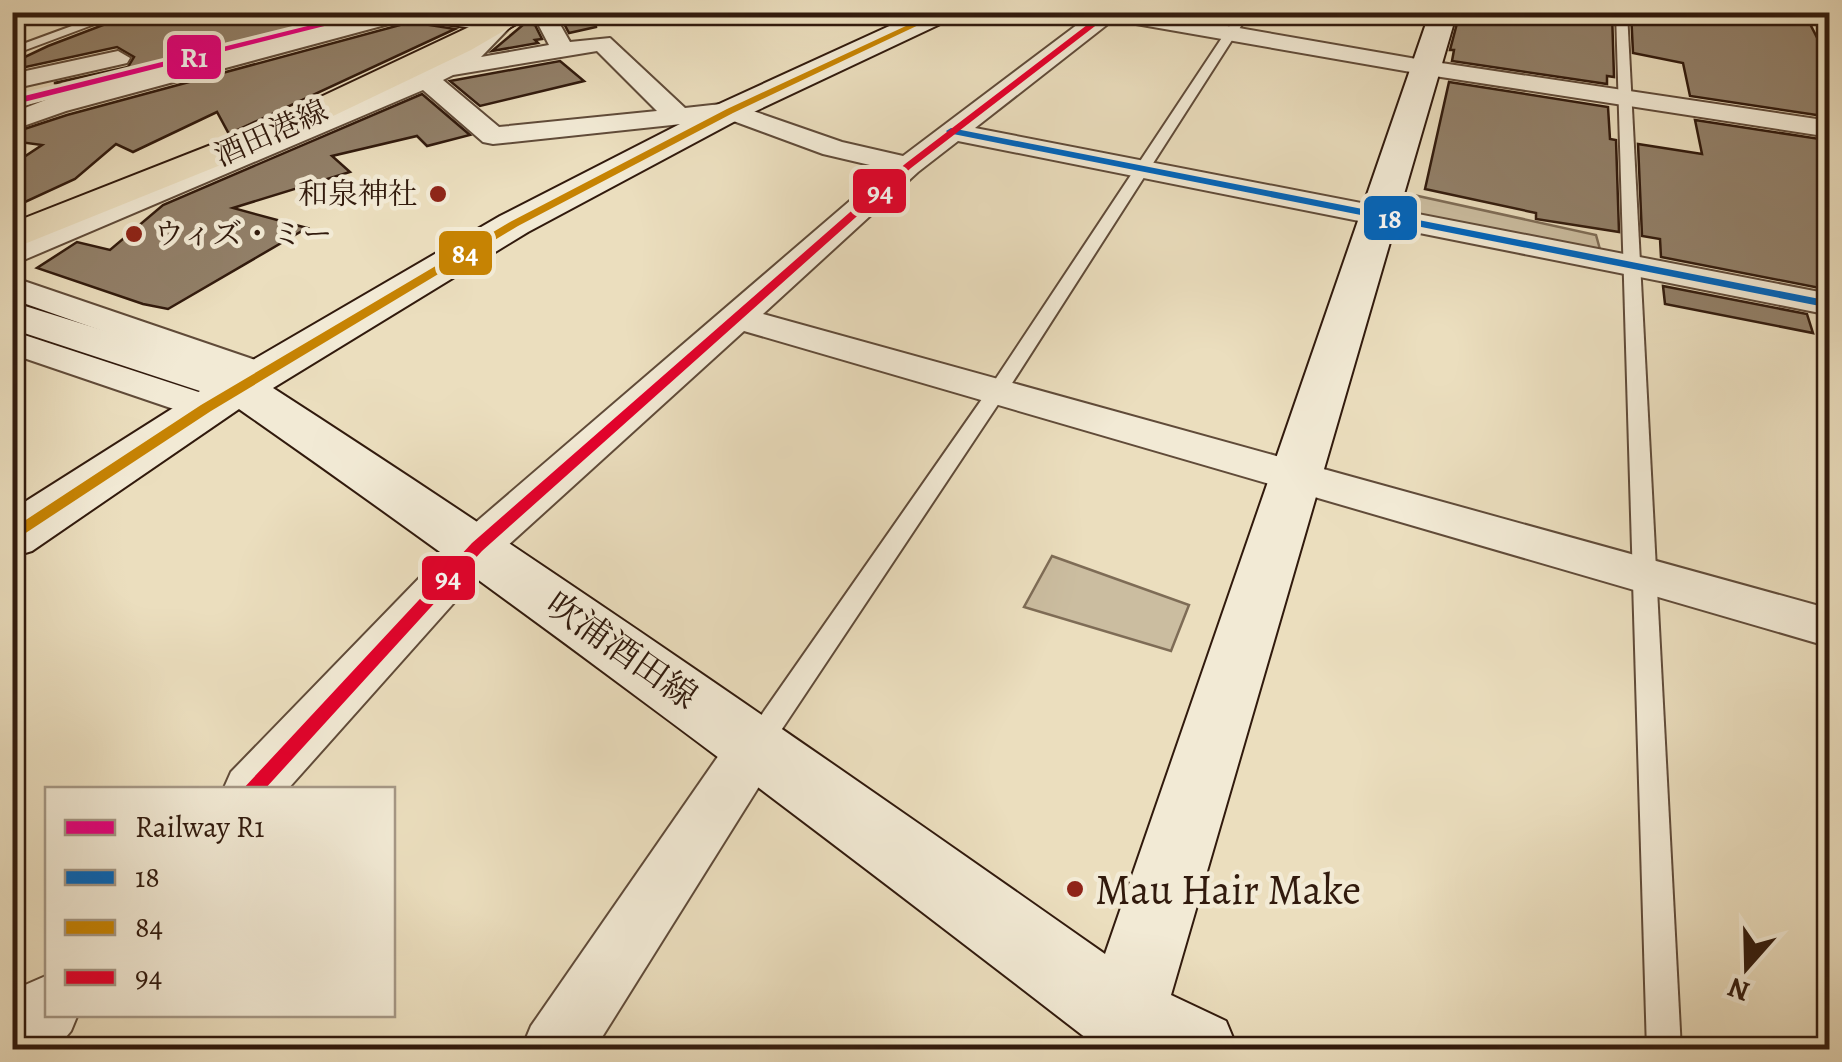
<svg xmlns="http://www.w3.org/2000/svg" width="1842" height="1062" font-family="Alegreya,'Noto Serif JP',serif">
	<rect width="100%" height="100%" fill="#ebdebe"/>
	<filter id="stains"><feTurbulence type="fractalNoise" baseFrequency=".002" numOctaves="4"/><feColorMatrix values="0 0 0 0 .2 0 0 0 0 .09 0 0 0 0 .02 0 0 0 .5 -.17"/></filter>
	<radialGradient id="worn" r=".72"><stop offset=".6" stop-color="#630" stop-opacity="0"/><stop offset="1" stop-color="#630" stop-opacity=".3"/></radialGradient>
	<g fill="#cbbda0" stroke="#7e6c56" stroke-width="2.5">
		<path d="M1409 194 1596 235 1601 253 1402 212Z"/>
		<path d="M1052 556 1189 605 1171 651 1024 607Z"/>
	</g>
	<g fill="#928069" stroke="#311a0d" stroke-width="2.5">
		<path d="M137 12H362L78 87 54 83 128 67 134 57 117 47 12 70V63L48 46Z"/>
		<path d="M558 12H595L596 27 569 33Z"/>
		<path d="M1460 12H1612L1614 77 1607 76V84L1452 61 1454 50H1450Z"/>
		<path d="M1631 12H1737L1809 22 1830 63V117L1690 96 1683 63 1633 53Z"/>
		<path d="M411 22 455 29 229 134 217 112 133 152 116 144 75 179 12 208V165L42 145 12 141V133L67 115Z"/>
		<path d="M524 24 535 25 542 39 535 40 538 43 492 51Z"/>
		<path d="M560 61 584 81 480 106 450 81Z"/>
		<path d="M1449 82 1608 107 1610 139 1616 140 1619 232 1536 219V213L1425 189Z"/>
		<path d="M422 94 470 135 427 146 417 136 332 156 350 172 233 208 307 228 168 309 143 304 37 268 77 242 110 250 163 205Z"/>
		<path d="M1695 120 1820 139 1830 174V290L1661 257 1660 239 1642 236 1638 144 1702 154Z"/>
		<path d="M1663 286 1807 314 1813 333 1665 304Z"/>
	</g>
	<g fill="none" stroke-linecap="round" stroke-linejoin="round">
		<g stroke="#604b39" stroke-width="4">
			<g id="lane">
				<path d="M110 12H127L12 55V48Z"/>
				<path d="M1239 12H1250L1007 391 766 753 756 757 746 753 742 745 746 737 989 389Z"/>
				<path d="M1616 12H1627L1681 1050H1647Z"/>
			</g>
		</g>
		<g stroke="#604b39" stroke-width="4">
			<g id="street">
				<path d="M379 12H418L415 17 66 111 12 130V113L48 99Z"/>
				<path d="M553 12 570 42 610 38 685 108 730 103 842 142 903 156 1094 12H1147L1428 61 1830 121V137L1428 75 1113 20 975 128 1830 294V315L958 141 918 172 763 314 1830 609V647L744 331 493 559 287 790H223L231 772 461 535 887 169 823 154 728 119 493 144 483 142 423 90 12 265V243L415 75 461 50 494 19H510L513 24 481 57 549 45 537 22 514 18 511 13ZM597 51 657 111 499 127 443 80 453 75Z"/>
				<path d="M118 51 130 58 127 63 12 89V74Z"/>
				<path d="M12 277 276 367 282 375 276 383 263 386 250 383 12 299Z"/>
				<path d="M12 331 220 399 226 408 220 417 206 420 12 354Z"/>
				<path d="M756 722 775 729 783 745 775 761 594 1050H521L531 1026 737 729Z"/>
				<path d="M48 975V1014H78L71 1031 55 1050H12V997L25 985Z"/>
			</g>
		</g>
		<g stroke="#311a0d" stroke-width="4">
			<g id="secondary">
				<path d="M402 12H478L512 18 516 24 502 32 415 20Z"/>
				<path d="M920 12H956L953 18 741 118 528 232 273 388C555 570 830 761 1105 954L1430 12H1457L1171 995 1226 1021 1238 1050H1105L1095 1045C813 827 531 613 239 409L32 551 12 557V510L200 391 12 329V302L234 371 500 216 719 104Z"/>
			</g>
		</g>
		<g stroke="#311a0d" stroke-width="4">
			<path id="primary" d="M501 12H536L471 50 283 140 12 249V223L259 126Z"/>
		</g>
		<use href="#lane" fill="#f2ead5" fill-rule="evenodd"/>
		<use href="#street" fill="#f2ead5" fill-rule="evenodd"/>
		<use href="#secondary" fill="#f2ead5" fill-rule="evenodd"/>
		<use href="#primary" fill="#ebdebe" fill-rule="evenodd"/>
		<g stroke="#f2ead5" stroke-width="7">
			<path id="bus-1" d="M951 128 1830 301V308L948 133 946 131Z"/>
		</g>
		<g stroke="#f2ead5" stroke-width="7">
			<path id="bus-2" d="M936 12H946L733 113 518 226 211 411 12 542V529L201 405 510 222 727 109Z"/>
		</g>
		<g stroke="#f2ead5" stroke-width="7">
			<path id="bus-3" d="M1104 12 1112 13 911 168 482 551 264 790H242L472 543 905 164Z"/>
		</g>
		<use href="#bus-1" fill="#0065bd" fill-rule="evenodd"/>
		<use href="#bus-2" fill="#c68303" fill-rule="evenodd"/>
		<use href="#bus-3" fill="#e4002b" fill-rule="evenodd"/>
		<g stroke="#f2ead5" stroke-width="7">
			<path id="rail-1" d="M364 12H380L12 105V99Z"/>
		</g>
		<use href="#rail-1" fill="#e5007d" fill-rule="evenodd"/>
	</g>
	<g fill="#8f2418" stroke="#f2ead5" stroke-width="4">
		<circle cx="438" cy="194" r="10"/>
		<circle cx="134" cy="234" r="10"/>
		<circle cx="1075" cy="889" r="10"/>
	</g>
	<g text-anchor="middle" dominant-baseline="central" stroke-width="9" stroke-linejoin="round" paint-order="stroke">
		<g font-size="30" fill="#311a0d" stroke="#f2ead5">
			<text transform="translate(271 133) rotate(-24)">酒田港線</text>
		</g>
		<g font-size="30" fill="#311a0d" stroke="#f2ead5" text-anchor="end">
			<text x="418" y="194">和泉神社</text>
			<text x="154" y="234" text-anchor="start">ウィズ・ミー</text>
		</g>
		<g font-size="35" fill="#311a0d" stroke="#f2ead5">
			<text transform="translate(622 650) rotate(35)">吹浦酒田線</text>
		</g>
		<g font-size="42" fill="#311a0d" stroke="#f2ead5" text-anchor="start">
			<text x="1095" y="889">Mau Hair Make</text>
		</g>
	</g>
	<g stroke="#f2ead5" stroke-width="4">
		<rect x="165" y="33" width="58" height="48" rx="10" fill="#e5007d"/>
		<rect x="851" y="167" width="57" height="48" rx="10" fill="#e4002b"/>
		<rect x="1362" y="194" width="57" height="48" rx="10" fill="#0065bd"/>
		<rect x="437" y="229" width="57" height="48" rx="10" fill="#c68303"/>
		<rect x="420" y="554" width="57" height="48" rx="10" fill="#e4002b"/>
	</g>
	<g font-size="28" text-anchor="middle" font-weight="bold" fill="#fff">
		<text x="194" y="67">R1</text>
		<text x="880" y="201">94</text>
		<text x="1390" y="228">18</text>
		<text x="465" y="263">84</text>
		<text x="448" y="587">94</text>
	</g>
	<rect width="1842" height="1062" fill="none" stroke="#ebdebe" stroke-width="50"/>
	<rect x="15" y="15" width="1812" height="1032" fill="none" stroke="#311a0d" stroke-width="5"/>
	<rect x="25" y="25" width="1792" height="1012" fill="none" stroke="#311a0d" stroke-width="2.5"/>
	<rect x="45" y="787" width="350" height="230" fill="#f2ead5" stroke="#a59785" stroke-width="2.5"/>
	<rect x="65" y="820" width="50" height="15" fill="#e5007d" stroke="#a59785" stroke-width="2.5"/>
	<text x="135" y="837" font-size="30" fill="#311a0d">Railway R1</text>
	<rect x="65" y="870" width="50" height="15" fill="#0065bd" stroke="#a59785" stroke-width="2.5"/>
	<text x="135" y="887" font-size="30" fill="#311a0d">18</text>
	<rect x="65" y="920" width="50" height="15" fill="#c68303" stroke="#a59785" stroke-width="2.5"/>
	<text x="135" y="937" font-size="30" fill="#311a0d">84</text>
	<rect x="65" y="970" width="50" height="15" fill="#e4002b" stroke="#a59785" stroke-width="2.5"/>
	<text x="135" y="987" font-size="30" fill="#311a0d">94</text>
	<g transform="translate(1747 967) rotate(200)" stroke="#f2ead5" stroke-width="8" paint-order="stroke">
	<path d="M0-8L18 38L0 25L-18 38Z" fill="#311a0d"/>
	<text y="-15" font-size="28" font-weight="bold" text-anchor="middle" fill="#311a0d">N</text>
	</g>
	<rect width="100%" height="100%" filter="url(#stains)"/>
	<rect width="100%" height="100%" fill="url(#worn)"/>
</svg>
